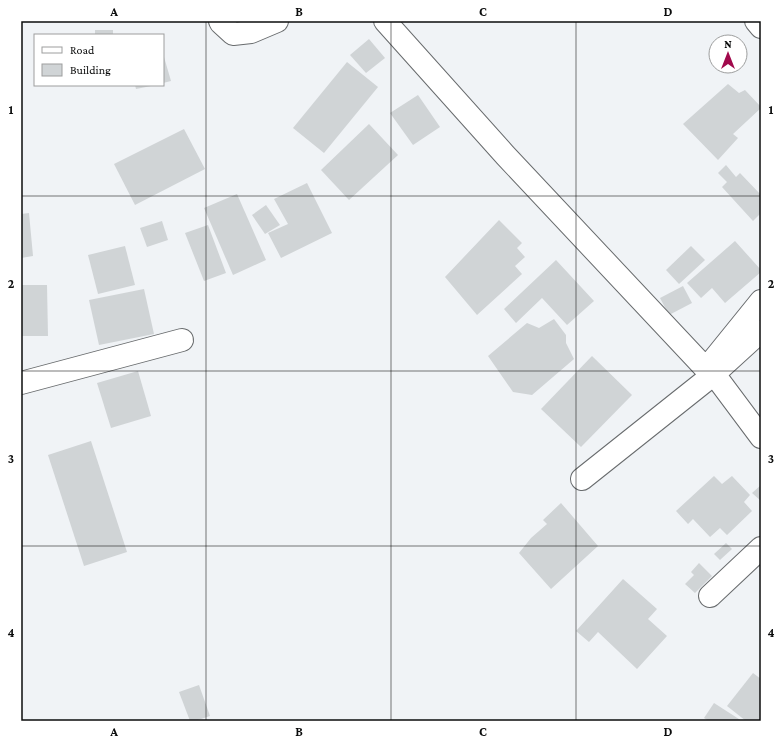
<svg xmlns="http://www.w3.org/2000/svg" width="782" height="742" font-family="'Crimson Pro',serif">
	<rect width="100%" height="100%" fill="#f0f3f6"/>
	<g fill="#d0d4d6">
		<rect x="95" y="30" width="18" height="5"/>
		<path d="M369 39 385 58 366 73 350 55Z"/>
		<path d="M163 57H164L171 81 163 83Z"/>
		<path d="M347 62 378 87 324 153 293 128Z"/>
		<path d="M728 84 739 93 745 90 761 107V108L733 134 738 138 718 160 683 124Z"/>
		<path d="M135 85H151V86L136 89Z"/>
		<path d="M418 95 440 127 413 145 390 113Z"/>
		<path d="M369 124 398 155 349 200 321 170Z"/>
		<path d="M184 129 205 169 135 205 114 164Z"/>
		<path d="M726 165 736 177 740 173 761 195V213L753 221 722 187 727 182 718 173Z"/>
		<path d="M307 183 332 233 281 258 268 233 288 224 274 199Z"/>
		<path d="M237 194 266 260 233 275 204 208Z"/>
		<path d="M266 205 280 225 265 234 252 215Z"/>
		<path d="M29 213 33 256 21 258V214Z"/>
		<path d="M499 220 522 243 517 248 525 257 515 266 522 274 477 315 445 277Z"/>
		<path d="M162 221 168 240 147 247 140 228Z"/>
		<path d="M208 225 226 273 204 281 185 233Z"/>
		<path d="M735 241 761 270V272L725 303 712 288 701 298 687 283Z"/>
		<path d="M125 246 135 285 98 294 88 255Z"/>
		<path d="M691 246 705 260 679 284 666 270Z"/>
		<path d="M556 260 594 301 567 325 542 298 516 323 504 309Z"/>
		<path d="M21 285H47L48 336H21Z"/>
		<path d="M683 286 692 303 669 315 660 298Z"/>
		<path d="M144 289 154 334 99 345 89 300Z"/>
		<path d="M554 319 566 335V343L574 359 532 395 513 392 488 356 527 323 539 328Z"/>
		<path d="M592 356 632 395 581 447 541 409Z"/>
		<path d="M138 371 151 416 111 428 97 383Z"/>
		<path d="M91 441 127 552 84 566 48 455Z"/>
		<path d="M714 476 722 484 732 476 750 495 744 502 752 511 727 535 720 528 710 537 693 519 688 524 676 511Z"/>
		<path d="M761 485V501L752 493Z"/>
		<path d="M561 503 598 546 551 589 519 553 531 538 547 524 543 520Z"/>
		<path d="M726 543 732 549 720 560 714 554Z"/>
		<path d="M699 563 712 576 695 593 685 584 694 575 691 572Z"/>
		<path d="M623 579 657 609 648 619 667 636 637 669 598 632 589 642 576 631Z"/>
		<path d="M753 673 761 679V721H746L727 706Z"/>
		<path d="M199 685 210 716 195 721H190L179 692Z"/>
		<path d="M714 703 742 721H709L704 718Z"/>
	</g>
	<g fill="none" stroke-linecap="round" stroke-linejoin="round">
		<g stroke="#686b6d" stroke-width="24">
			<g id="minor">
				<path d="M220 21 221 23 233 34 251 32 277 21"/>
				<path d="M385 21 505 155 706 369 761 301"/>
				<path d="M756 21 761 27"/>
				<path d="M706 369 714 374 761 437"/>
				<path d="M21 383 182 340"/>
				<path d="M582 479 714 374 761 331"/>
				<path d="M710 596 761 548"/>
			</g>
		</g>
		<use href="#minor" stroke="#fff" stroke-width="22"/>
	</g>
	<path fill="none" stroke="#0b0c0c" stroke-width="1" stroke-opacity="0.55" d="M206 21V721M391 21V721M576 21V721M21 196H761M21 371H761M21 546H761"/>
	<rect width="782" height="742" fill="none" stroke="#ffffff" stroke-width="44"/>
	<rect x="34" y="34" width="130" height="52" fill="#ffffff" stroke="#9d9e9e"/>
	<rect x="42" y="47" width="20" height="6" fill="#ffffff" stroke="#9d9e9e"/>
	<text x="70" y="54" font-size="12" fill="#0b0c0c">Road</text>
	<rect x="42" y="64" width="20" height="12" fill="#d0d4d6" stroke="#9d9e9e"/>
	<text x="70" y="74" font-size="12" fill="#0b0c0c">Building</text>
	<g transform="translate(728 54)"><circle r="19" fill="#ffffff" stroke="#9d9e9e"/>
	<path d="M0-3L7 15L0 10L-7 15Z" fill="#a1094c"/>
	<text y="-6" font-size="11" font-weight="bold" text-anchor="middle" fill="#0b0c0c">N</text>
	</g>
	<rect x="22" y="22" width="738" height="698" fill="none" stroke="#0b0c0c" stroke-width="1.5"/>
	<g font-size="13" text-anchor="middle" font-weight="bold" fill="#0b0c0c">
		<text x="114" y="16">A</text>
		<text x="299" y="16">B</text>
		<text x="483" y="16">C</text>
		<text x="668" y="16">D</text>
		<text x="11" y="114">1</text>
		<text x="771" y="114">1</text>
		<text x="11" y="288">2</text>
		<text x="771" y="288">2</text>
		<text x="11" y="463">3</text>
		<text x="771" y="463">3</text>
		<text x="11" y="637">4</text>
		<text x="771" y="637">4</text>
		<text x="114" y="736">A</text>
		<text x="299" y="736">B</text>
		<text x="483" y="736">C</text>
		<text x="668" y="736">D</text>
	</g>
</svg>
